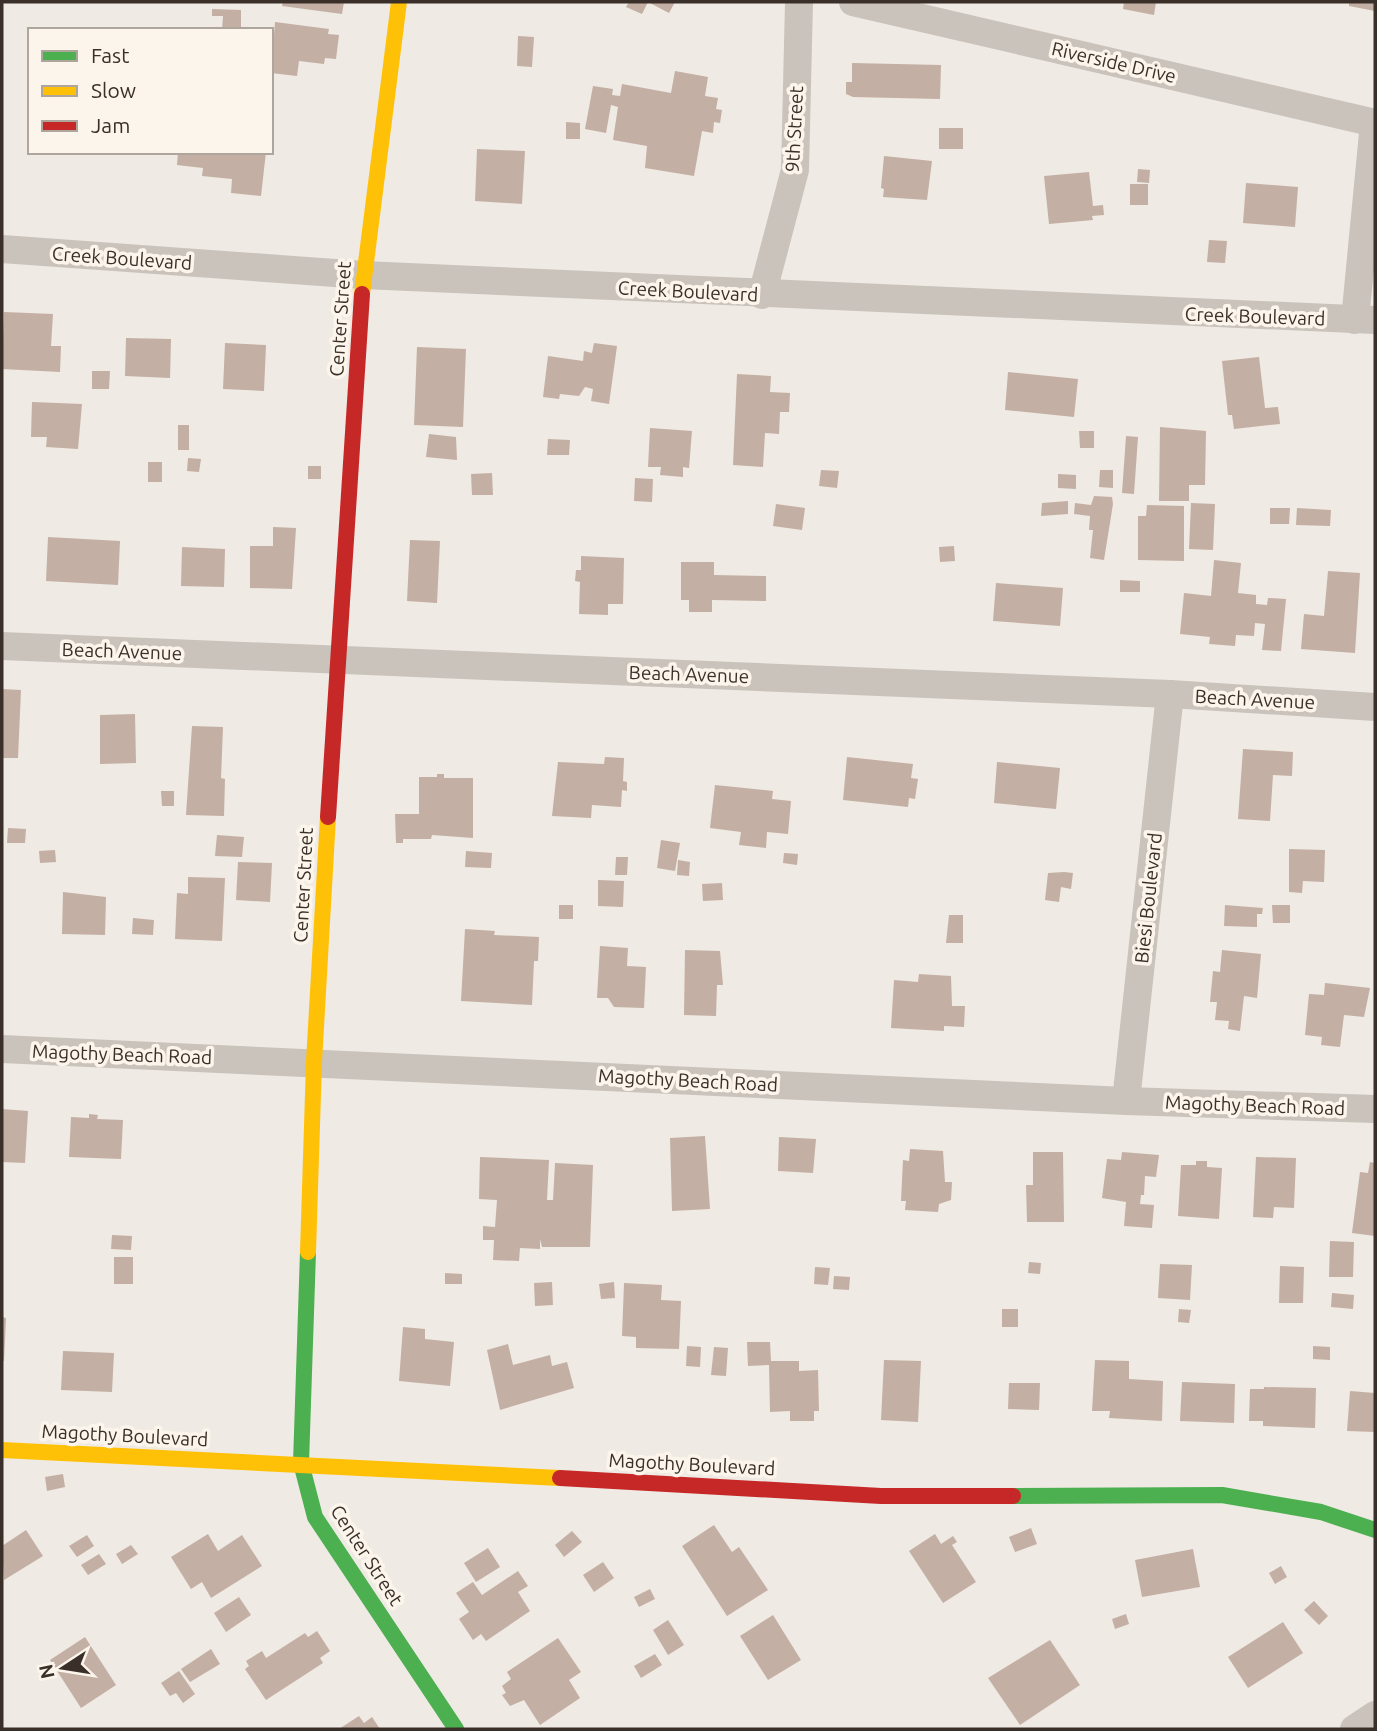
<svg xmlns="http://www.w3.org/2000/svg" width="1377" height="1731" font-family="Ubuntu,sans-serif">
	<rect width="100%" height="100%" fill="#efeae3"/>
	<g fill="#c4afa4">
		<path d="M283 2H344L342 14 282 6Z"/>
		<path d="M629 2H675L669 13 648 2 642 14 626 7Z"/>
		<path d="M1124 2H1156L1154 15 1123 9Z"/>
		<path d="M1349 2H1375V11L1349 6Z"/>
		<path d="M212 9 241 10V30H222L223 16H212Z"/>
		<path d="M275 22 329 29 328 34 339 35 336 59 325 58 324 64 299 61 297 76 271 73Z"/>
		<path d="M518 36 534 37 532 67 517 66Z"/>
		<path d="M852 63 941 65 940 99 853 97 846 94V82H852Z"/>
		<path d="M675 71 708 77 705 96 718 98 716 109 722 110 720 123 714 122 713 133 702 131 694 176 645 168 647 146 613 140 618 107 611 105 606 133 585 129 593 86 613 89 612 95 620 96 622 84 671 93Z"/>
		<path d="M566 122 580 123V139H566Z"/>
		<rect x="939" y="128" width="24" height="21"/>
		<path d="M477 149 525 151 522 204 475 201Z"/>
		<path d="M178 152H266L261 196 231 193 232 179 202 176 203 168 177 165Z"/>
		<path d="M884 156 932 161 927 200 883 197 884 189 881 188Z"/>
		<path d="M1138 169 1150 170 1149 183 1137 182Z"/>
		<path d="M1089 172 1093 206 1103 205 1104 215 1092 216 1093 220 1049 224 1044 176Z"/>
		<path d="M1246 183 1298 187 1295 227 1243 223Z"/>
		<rect x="1130" y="184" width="18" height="21"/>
		<path d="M1209 240 1227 241 1225 263 1207 262Z"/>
		<path d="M4 312 53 314 51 346H61L60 372 2 369Z"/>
		<path d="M126 338 171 339 170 378 125 376Z"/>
		<path d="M225 343 266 345 264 391 223 389Z"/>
		<path d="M594 343 617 346 609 404 591 401 593 389 585 387 579 396 560 394 559 399 543 397 548 356 583 361 584 351 592 353Z"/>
		<path d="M417 347 466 349 463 427 414 425Z"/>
		<path d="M1259 357 1265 408 1278 407 1280 424 1234 429 1232 415H1228L1222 361Z"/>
		<path d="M92 371H110L109 389H92Z"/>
		<path d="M1008 372 1078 379 1074 417 1005 410Z"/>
		<path d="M737 374 771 376 770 392 790 393 789 412H780L779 434 765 433 763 467 733 465Z"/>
		<path d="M32 402 82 404 78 449 46 447 47 437H31Z"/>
		<rect x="178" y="425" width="11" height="25"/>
		<path d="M1160 427 1206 431 1205 485H1189V501H1159Z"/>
		<path d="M650 428 692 431 689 468 683 467V477L660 475 661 467H648Z"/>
		<path d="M1079 431H1094V448H1080Z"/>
		<path d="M429 434 456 437 457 460 426 457Z"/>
		<path d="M1126 436 1138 437 1134 494 1122 493Z"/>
		<path d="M548 439 570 440 569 455H547Z"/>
		<path d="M188 458 201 459 199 472 187 471Z"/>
		<rect x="148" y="462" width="14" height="20"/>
		<rect x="308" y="466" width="13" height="13"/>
		<path d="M821 470 839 471 837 488 819 486Z"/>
		<path d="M1100 470H1113V488L1099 487Z"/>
		<path d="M492 473 493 495H472L471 474Z"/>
		<path d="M1058 474 1076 475V489L1058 488Z"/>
		<path d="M635 478 653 479 652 502 634 501Z"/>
		<path d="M1094 496 1112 497 1113 504 1104 560 1090 558 1093 530H1089L1090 516 1074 514 1075 503 1091 505Z"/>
		<path d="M1068 501V514L1041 516 1042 503Z"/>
		<path d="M1191 503 1215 504 1213 550 1189 549Z"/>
		<path d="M776 504 805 508 802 530 773 526Z"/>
		<path d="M1147 505 1184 506V561L1138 560V516H1146Z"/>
		<path d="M1270 508H1290L1289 524H1270Z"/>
		<path d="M1297 508 1331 510 1330 526 1296 525Z"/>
		<path d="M273 527 296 528 292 589 250 588V546H273Z"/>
		<path d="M48 537 120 541 118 585 46 581Z"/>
		<path d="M410 540 440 541 437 603 407 601Z"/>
		<path d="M954 546 955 561 940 562 939 547Z"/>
		<path d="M182 547 225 549 224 587 181 586Z"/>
		<path d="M581 556 624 558 623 604H608V615L579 614 580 582 575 581 576 570H581Z"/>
		<path d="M1214 560 1241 563 1238 593 1256 595V604L1267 605 1268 598 1286 599 1281 651 1262 650 1265 624 1255 623 1254 636 1236 635 1235 646 1209 644 1210 637 1180 634 1184 593 1211 596Z"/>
		<path d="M681 562H714V575L766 576V601L712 600V612H689V600H681Z"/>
		<path d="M1328 571 1360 573 1355 653 1301 649 1304 614 1324 616Z"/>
		<path d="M1120 580 1140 581V592H1120Z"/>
		<path d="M996 583 1063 588 1060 626 993 621Z"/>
		<path d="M2 689 21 690 18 758H2Z"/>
		<path d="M135 714 136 763 100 764V715Z"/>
		<path d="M192 726 223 727 221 778 225 779 224 816 186 815Z"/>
		<path d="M1243 749 1293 752 1292 776 1273 775 1270 821 1238 819Z"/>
		<path d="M605 757 624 758 623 781 627 782V791L622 790 621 807 592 805 591 818 552 816 558 762 604 764Z"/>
		<path d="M847 757 913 764 911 778 918 779 915 799 909 798 908 807 843 800Z"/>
		<path d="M997 762 1060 768 1056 809 994 803Z"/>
		<path d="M437 774H444V778H473V838L432 835 431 839H403V843H396L395 814H419V777H437Z"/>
		<path d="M715 785 773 791 772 799 791 801 788 834 767 832 766 848 739 845 741 832 710 828Z"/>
		<path d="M161 791H174V806H162Z"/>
		<path d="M8 828 26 829 25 843H7Z"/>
		<path d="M217 835 244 837 242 857 215 856Z"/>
		<path d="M661 840 680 843 675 871 657 868Z"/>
		<path d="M1289 849 1325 850 1324 882 1303 881 1302 893 1289 892Z"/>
		<path d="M55 850 56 862 40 863 39 851Z"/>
		<path d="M466 851 492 853 491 868 465 867Z"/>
		<path d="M784 853 798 854 797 865 783 863Z"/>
		<path d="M616 857H628L627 875H615Z"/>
		<path d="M678 860 690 862 689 876 677 875Z"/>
		<path d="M238 862 272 863 270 902 236 900Z"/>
		<path d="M1064 872 1073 873 1071 889 1061 887 1059 902 1045 900 1048 873Z"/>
		<path d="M188 877 225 878 222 941 175 939 177 893 188 894Z"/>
		<path d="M598 880 624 881 623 907 598 906Z"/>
		<path d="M722 883 723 900 703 901 702 884Z"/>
		<path d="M63 892 106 897 105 935 62 934Z"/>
		<rect x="559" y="905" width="14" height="14"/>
		<path d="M1225 905 1263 908 1262 914H1257V927L1224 926Z"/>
		<path d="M1272 905H1290V923H1273Z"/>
		<path d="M949 915H963V943H946Z"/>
		<path d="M133 918 154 920 153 935 132 934Z"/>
		<path d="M465 929 495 931 494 935 539 937 538 961H534L532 1005 461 1001Z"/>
		<path d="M600 946 628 948 627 966 646 967 644 1008 614 1007 608 998H597Z"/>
		<path d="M685 950 720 951 723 985H717L716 1016 684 1015Z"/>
		<path d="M1222 950 1261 954 1257 998 1244 996 1240 1031 1228 1029 1229 1021 1215 1020 1217 1002H1210L1213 971 1220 972Z"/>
		<path d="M919 974 951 976 952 1006H965L964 1027 944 1026V1031L891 1028 894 980 918 982Z"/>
		<path d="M1325 983 1370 988 1364 1017 1344 1015 1340 1047 1321 1045 1322 1037 1305 1035 1309 994 1324 995Z"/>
		<path d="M2 1109 28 1111 25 1163 2 1162Z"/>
		<path d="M89 1114 98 1115 97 1119 123 1120 121 1159 69 1157 71 1117 89 1118Z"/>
		<path d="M705 1136 710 1209 672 1211 670 1138Z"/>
		<path d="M779 1137 816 1139 813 1173 778 1171Z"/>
		<path d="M910 1149 943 1151 945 1182H952L951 1200 939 1204 938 1212 905 1210 906 1201H901L903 1160 909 1161Z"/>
		<path d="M1033 1152H1063L1064 1222H1027L1026 1185H1033Z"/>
		<path d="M1122 1152 1159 1155 1156 1177 1145 1176 1144 1195H1141L1140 1204 1154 1205 1152 1228 1124 1226 1126 1202 1102 1198 1107 1159 1121 1160Z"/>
		<path d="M480 1157 549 1160 547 1200H553L555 1163 593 1165 590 1247H542L540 1239V1249L520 1248 519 1261 493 1260 494 1240H483V1226L495 1227 497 1200 479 1199Z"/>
		<path d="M1256 1157 1296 1158 1294 1208 1274 1207 1273 1218 1253 1217Z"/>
		<path d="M1196 1161H1207V1167L1222 1168 1219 1219 1178 1216 1181 1165H1196Z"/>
		<path d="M1370 1162 1375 1163V1236L1352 1233 1360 1172 1368 1173Z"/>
		<path d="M112 1235 132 1236 131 1250 111 1249Z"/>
		<path d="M1330 1241 1354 1242 1353 1277H1329Z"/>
		<rect x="114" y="1257" width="19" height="27"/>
		<path d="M1029 1262 1041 1263 1040 1274 1028 1273Z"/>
		<path d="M1160 1264 1192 1265 1190 1300 1158 1298Z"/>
		<path d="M1280 1266 1304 1267 1303 1303H1279Z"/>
		<path d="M815 1267 830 1268 828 1285 814 1284Z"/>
		<path d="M445 1273 462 1274V1284H445Z"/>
		<path d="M834 1276 850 1277 849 1290 833 1289Z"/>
		<path d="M552 1282 553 1305 535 1306 534 1283Z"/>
		<path d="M614 1282 615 1298 601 1299 599 1284Z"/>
		<path d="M624 1283 662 1285 661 1300 681 1301 679 1349 636 1348V1337L622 1336Z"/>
		<path d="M1332 1293 1354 1295 1353 1309 1331 1307Z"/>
		<rect x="1002" y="1309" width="16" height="18"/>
		<path d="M1179 1309 1191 1310 1189 1323 1178 1322Z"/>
		<path d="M2 1317 6 1318 4 1361H2Z"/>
		<path d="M403 1327 425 1329V1339L454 1342 450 1386 399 1381Z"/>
		<path d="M747 1342H770L771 1361H799V1371L818 1370 819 1411H814V1421H790V1411L770 1412 769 1365 748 1366Z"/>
		<path d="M508 1344 513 1365 550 1355 552 1366 567 1362 574 1388 500 1410 487 1350Z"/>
		<path d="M687 1346 701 1347 700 1367 686 1366Z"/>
		<path d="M1313 1346 1330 1347V1360L1313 1359Z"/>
		<path d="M714 1347 728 1348 726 1376 711 1375Z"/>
		<path d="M63 1351 114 1353 112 1392 61 1390Z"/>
		<path d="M884 1360 921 1361 918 1422 881 1420Z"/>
		<path d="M1095 1360 1129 1361V1379L1163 1381 1162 1421 1109 1418 1110 1411H1092Z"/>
		<path d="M1182 1382 1235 1384 1234 1423 1180 1421Z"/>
		<path d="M1009 1383H1040L1039 1410 1008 1409Z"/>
		<path d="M1264 1387 1316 1388 1315 1428 1263 1426V1421H1249L1250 1389H1264Z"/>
		<path d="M1350 1391 1375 1393V1432L1347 1431Z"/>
		<path d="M63 1474 65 1487 47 1491 45 1477Z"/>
		<path d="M714 1525 732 1552 739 1547 768 1590 727 1616 682 1546Z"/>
		<path d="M1031 1528 1037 1544 1015 1552 1009 1537Z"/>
		<path d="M26 1530 43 1556 4 1580 2 1546Z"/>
		<path d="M572 1531 582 1542 564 1557 555 1545Z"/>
		<path d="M208 1534 218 1551 242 1535 262 1566 211 1598 202 1582 191 1589 171 1557Z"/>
		<path d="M935 1534 941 1544 953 1536 957 1542 952 1545 976 1582 943 1603 909 1551Z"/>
		<path d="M87 1535 94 1546 77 1557 69 1546Z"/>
		<path d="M131 1545 138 1554 122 1564 116 1554Z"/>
		<path d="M488 1548 500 1567 476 1582 464 1563Z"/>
		<path d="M1193 1549 1200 1587 1142 1597 1135 1560Z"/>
		<path d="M99 1554 106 1564 88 1575 81 1565Z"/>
		<path d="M603 1562 614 1578 594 1592 583 1575Z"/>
		<path d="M1281 1566 1287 1577 1275 1584 1269 1573Z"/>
		<path d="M518 1571 528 1586 518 1592 530 1611 486 1641 481 1634 473 1640 459 1619 469 1612 456 1593 473 1582 482 1595Z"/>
		<path d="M650 1589 655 1599 639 1607 634 1597Z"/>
		<path d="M239 1597 251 1615 226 1632 214 1613Z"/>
		<path d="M1314 1601 1328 1616 1319 1625 1304 1610Z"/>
		<path d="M1126 1614 1129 1624 1115 1629 1112 1619Z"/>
		<path d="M773 1615 801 1660 768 1680 740 1636Z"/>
		<path d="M668 1620 684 1645 668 1655 653 1630Z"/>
		<path d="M1283 1622 1303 1653 1248 1688 1228 1657Z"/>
		<path d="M317 1631 330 1651 320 1658 323 1663 266 1700 245 1669 249 1666 246 1661 262 1651 266 1658 305 1633 308 1637Z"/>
		<path d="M85 1637 116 1685 81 1708 50 1660Z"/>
		<path d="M558 1638 581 1672 569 1680 580 1698 540 1725 524 1700 510 1706 502 1695 506 1693 502 1686 511 1679 507 1672Z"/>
		<path d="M1050 1640 1080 1685 1020 1725 988 1678Z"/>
		<path d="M211 1649 220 1664 190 1682 181 1669Z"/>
		<path d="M655 1654 662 1665 641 1678 634 1666Z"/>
		<path d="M179 1671 195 1694 183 1703 176 1693 170 1696 161 1683Z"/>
		<path d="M359 1716 364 1723 372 1717 380 1729H339Z"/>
	</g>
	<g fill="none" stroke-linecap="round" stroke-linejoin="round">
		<g stroke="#c9c3bc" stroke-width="28">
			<path d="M853 2 1375 123"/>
			<path d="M2 249 363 275 1375 320"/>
			<path d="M762 295 795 170 799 2"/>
			<path d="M1355 320 1374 123"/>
			<path d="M2 646 1170 694 1375 707"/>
			<path d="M2 1049 1126 1101 1375 1109"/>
			<path d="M1126 1101 1170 694"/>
			<path d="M1354 1729 1375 1715"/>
		</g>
		<g stroke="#4caf50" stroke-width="16">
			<path d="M308 1252 301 1463 315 1517 456 1729"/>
			<path d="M1013 1496 1222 1495 1321 1512 1375 1530"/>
		</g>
		<g stroke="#ffc107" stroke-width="16">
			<path d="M362 294 399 2"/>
			<path d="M308 1252 314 1062 328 817"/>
			<path d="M2 1450 560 1478"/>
		</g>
		<g stroke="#c62828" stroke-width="16">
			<path d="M328 817 362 294"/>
			<path d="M560 1478 881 1496H1013"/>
		</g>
	</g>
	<g text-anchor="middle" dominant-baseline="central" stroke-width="7" stroke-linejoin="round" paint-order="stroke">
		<g font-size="19" fill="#3a3029" stroke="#fbf5eb">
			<text transform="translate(1114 62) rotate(13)">Riverside Drive</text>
			<text transform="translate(794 129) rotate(-87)">9th Street</text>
			<text transform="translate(122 258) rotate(4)">Creek Boulevard</text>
			<text transform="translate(688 291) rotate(3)">Creek Boulevard</text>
			<text transform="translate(1255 316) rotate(2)">Creek Boulevard</text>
			<text transform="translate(340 319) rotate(-86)">Center Street</text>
			<text transform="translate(122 651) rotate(2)">Beach Avenue</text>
			<text transform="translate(689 674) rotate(2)">Beach Avenue</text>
			<text transform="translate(1255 699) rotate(3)">Beach Avenue</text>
			<text transform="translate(303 885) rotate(-87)">Center Street</text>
			<text transform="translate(1148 898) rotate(-84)">Biesi Boulevard</text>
			<text transform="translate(122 1054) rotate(2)">Magothy Beach Road</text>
			<text transform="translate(688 1080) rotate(3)">Magothy Beach Road</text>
			<text transform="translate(1255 1105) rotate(2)">Magothy Beach Road</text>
			<text transform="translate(125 1435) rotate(3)">Magothy Boulevard</text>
			<text transform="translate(692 1464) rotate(3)">Magothy Boulevard</text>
			<text transform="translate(367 1555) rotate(57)">Center Street</text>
		</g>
	</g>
	<rect width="1377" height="1731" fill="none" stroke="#3a3029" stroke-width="7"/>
	<rect x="28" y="28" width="245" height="126" fill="#fbf5eb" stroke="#aea69d" stroke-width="2"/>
	<rect x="42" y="51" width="35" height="10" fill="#4caf50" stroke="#aea69d" stroke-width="2"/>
	<text x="91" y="63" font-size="21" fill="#3a3029">Fast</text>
	<rect x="42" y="86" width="35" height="10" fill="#ffc107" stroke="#aea69d" stroke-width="2"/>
	<text x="91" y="98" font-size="21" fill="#3a3029">Slow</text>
	<rect x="42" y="121" width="35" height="10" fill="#c62828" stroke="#aea69d" stroke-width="2"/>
	<text x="91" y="133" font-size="21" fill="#3a3029">Jam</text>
	<g transform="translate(63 1668) rotate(258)" stroke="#fbf5eb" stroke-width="5" paint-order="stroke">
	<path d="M0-5L12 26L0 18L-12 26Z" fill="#3a3029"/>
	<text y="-10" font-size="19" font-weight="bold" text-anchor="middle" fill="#3a3029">N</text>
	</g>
</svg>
